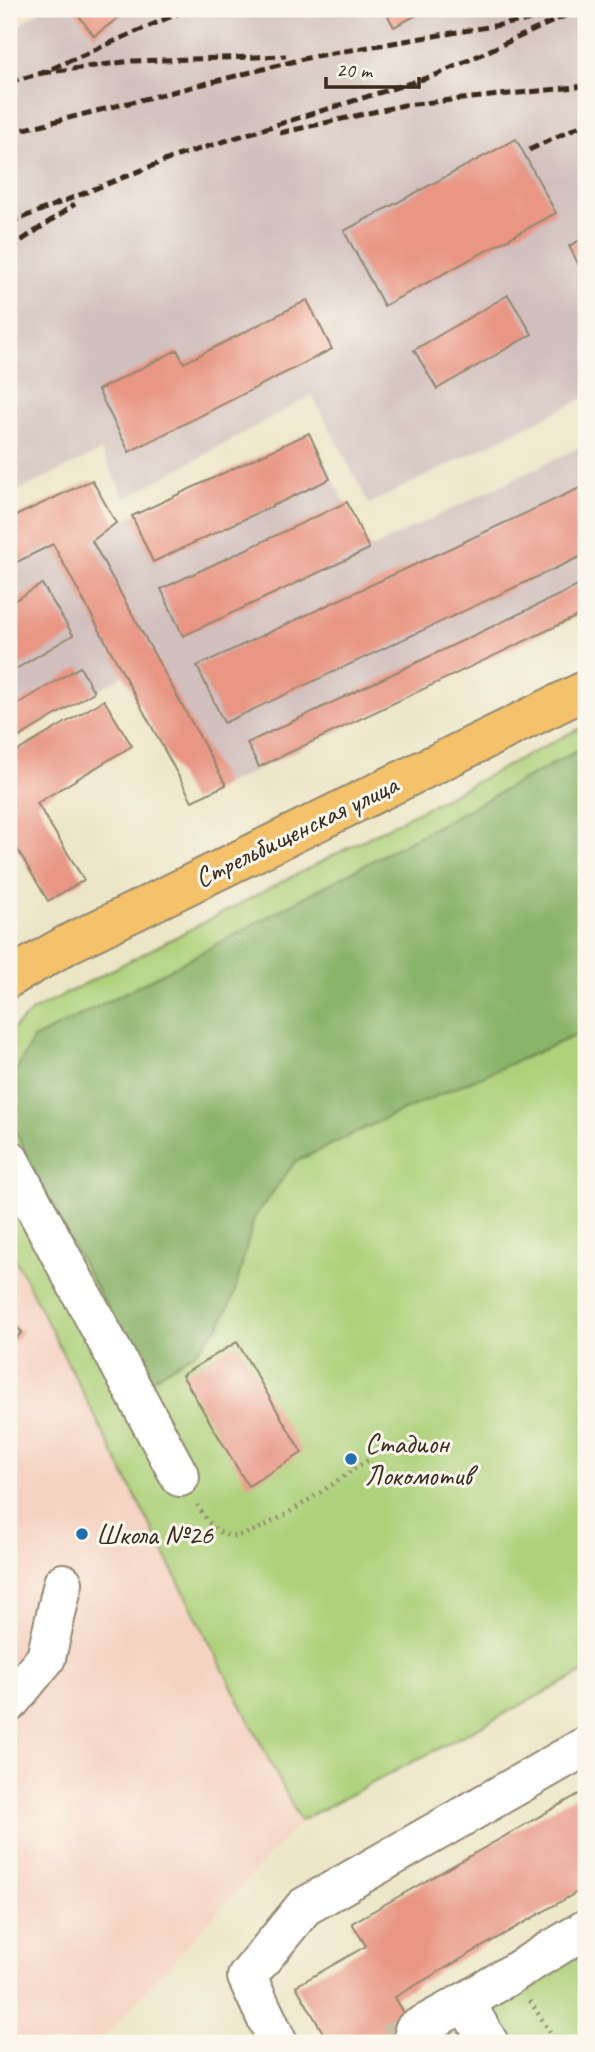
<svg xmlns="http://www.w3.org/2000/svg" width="595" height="2052" font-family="Caveat,sans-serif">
	<rect width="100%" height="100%" fill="#fbf7ec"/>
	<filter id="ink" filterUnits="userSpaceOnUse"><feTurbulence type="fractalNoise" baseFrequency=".0143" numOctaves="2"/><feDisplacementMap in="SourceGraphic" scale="14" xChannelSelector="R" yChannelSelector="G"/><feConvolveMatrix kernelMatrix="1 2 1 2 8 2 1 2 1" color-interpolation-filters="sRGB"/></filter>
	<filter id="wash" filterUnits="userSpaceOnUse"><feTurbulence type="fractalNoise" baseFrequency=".00686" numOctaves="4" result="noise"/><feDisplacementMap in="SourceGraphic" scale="28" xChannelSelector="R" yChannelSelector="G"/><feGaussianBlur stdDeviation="1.57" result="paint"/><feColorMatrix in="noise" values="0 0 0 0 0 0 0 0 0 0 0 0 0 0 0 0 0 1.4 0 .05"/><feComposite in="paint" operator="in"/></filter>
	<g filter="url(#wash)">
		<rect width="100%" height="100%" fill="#ece5c6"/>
		<path fill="#f5d3c2" d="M9 1247 300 1821 98 2043H9Z"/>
		<g fill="#d1c0bd">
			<path d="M42 9H586V397L369 504 312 395 125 499 101 451 9 495V33Z"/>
			<path d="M309 433 369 549 586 444V612L192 801 124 675 9 743V519L92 480 116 523Z"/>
		</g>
		<g fill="#aed27b" stroke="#747e4c" stroke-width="2">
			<path d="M586 725V1671L300 1821 9 1247V1033L32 1011Z"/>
			<path d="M586 1943V2043H503L481 2005Z"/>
		</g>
		<path fill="#8ab46b" stroke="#626f44" stroke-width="2" d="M586 746V1031L388 1117 295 1162 254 1218 234 1295 220 1325 195 1352 149 1381 55 1215 9 1117 13 1076 33 1039 144 983Z"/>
		<g id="blocks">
			<g fill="#e99684">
				<path d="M81 9H130L94 36 76 12Z"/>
				<path d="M384 9H428L394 27Z"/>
				<path d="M516 139 556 213 384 306 344 231Z"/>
				<path d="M586 237V279L569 246Z"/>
				<path d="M508 295 532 334 437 389 414 350Z"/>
				<path d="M307 300 332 349 129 452 98 390 177 350 184 363Z"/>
				<path d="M309 433 330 479 153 562 132 516Z"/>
				<path d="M92 480 116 523 92 541 226 785 192 801 53 544 9 566V519Z"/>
				<path d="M586 485V554L224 723 197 666Z"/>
				<path d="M347 502 369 549 183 636 161 589Z"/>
				<path d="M586 582V612L259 767 247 743Z"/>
				<path d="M42 584 73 635 9 673V604Z"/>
				<path d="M80 667 94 692 9 743V709Z"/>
				<path d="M104 700 132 746 37 803 84 880 48 901 9 835V756Z"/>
				<path d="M9 1320 22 1332 9 1346Z"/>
				<path d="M237 1342 302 1453 248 1486 182 1375Z"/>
				<path d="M586 1790V1887L395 1997 421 2043H329L296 1986 366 1946 352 1923Z"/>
			</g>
		</g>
	</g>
	<g filter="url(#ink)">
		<use href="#blocks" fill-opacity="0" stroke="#948872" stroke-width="2"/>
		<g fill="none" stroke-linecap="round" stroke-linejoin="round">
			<path stroke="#c9c0a4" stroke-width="38" stroke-dasharray="38 19" stroke-linecap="butt" d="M391 2043 414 2030"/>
			<g stroke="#948872" stroke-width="42">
				<g id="minor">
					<path d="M9 1159 180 1477"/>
					<path d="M9 1703 46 1658 63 1583"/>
					<path d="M414 2030 465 2002"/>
					<path d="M278 2043 247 1977 304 1907 586 1746"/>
					<path d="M489 2043 465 2002 586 1929"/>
				</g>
			</g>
			<g stroke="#948872" stroke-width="42">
				<path id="major" d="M9 978 68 944 586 690"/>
			</g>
			<g stroke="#948872" stroke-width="4.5" stroke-dasharray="2 5" stroke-linecap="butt">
				<path d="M197 1505C205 1517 215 1535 232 1536 264 1536 338 1479 368 1460"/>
				<path d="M530 2001 557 2043"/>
			</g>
			<use href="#minor" stroke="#fff" stroke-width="38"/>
			<use href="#major" stroke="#f3c26a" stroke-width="38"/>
			<g stroke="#3b2a1e" stroke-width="5" stroke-dasharray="10 5" stroke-linecap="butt">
				<path d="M42 73 132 61 286 56"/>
				<path d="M9 82 42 73 188 9"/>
				<path d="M9 133 315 56 571 13 581 9"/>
				<path d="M280 133 404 105 586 86"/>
				<path d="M529 150 586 123"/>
				<path d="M9 223 177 156 436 75 571 13"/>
				<path d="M9 249 75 204"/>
			</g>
		</g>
	</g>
	<g fill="#1f6fb2" stroke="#fbf7ec" stroke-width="2.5">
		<circle cx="351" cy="1459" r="7"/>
		<circle cx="82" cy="1534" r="7"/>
	</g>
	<g text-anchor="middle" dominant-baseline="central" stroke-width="6" stroke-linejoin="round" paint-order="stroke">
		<g font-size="28" fill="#3b2a1e" stroke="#fbf7ec">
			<text transform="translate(296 831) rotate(-26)">Стрельбищенская улица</text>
		</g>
		<g font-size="28" fill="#3b2a1e" stroke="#fbf7ec" text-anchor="start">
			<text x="365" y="1443">Стадион<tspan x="365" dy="32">Локомотив</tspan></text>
			<text x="96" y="1534">Школа №26</text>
		</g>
	</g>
	<rect width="595" height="2052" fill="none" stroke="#fbf7ec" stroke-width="35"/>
	<path d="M326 77v10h93v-10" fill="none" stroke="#3b2a1e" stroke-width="3.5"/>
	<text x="336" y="77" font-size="21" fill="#3b2a1e" stroke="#fbf7ec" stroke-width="5" paint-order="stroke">20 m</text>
</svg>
